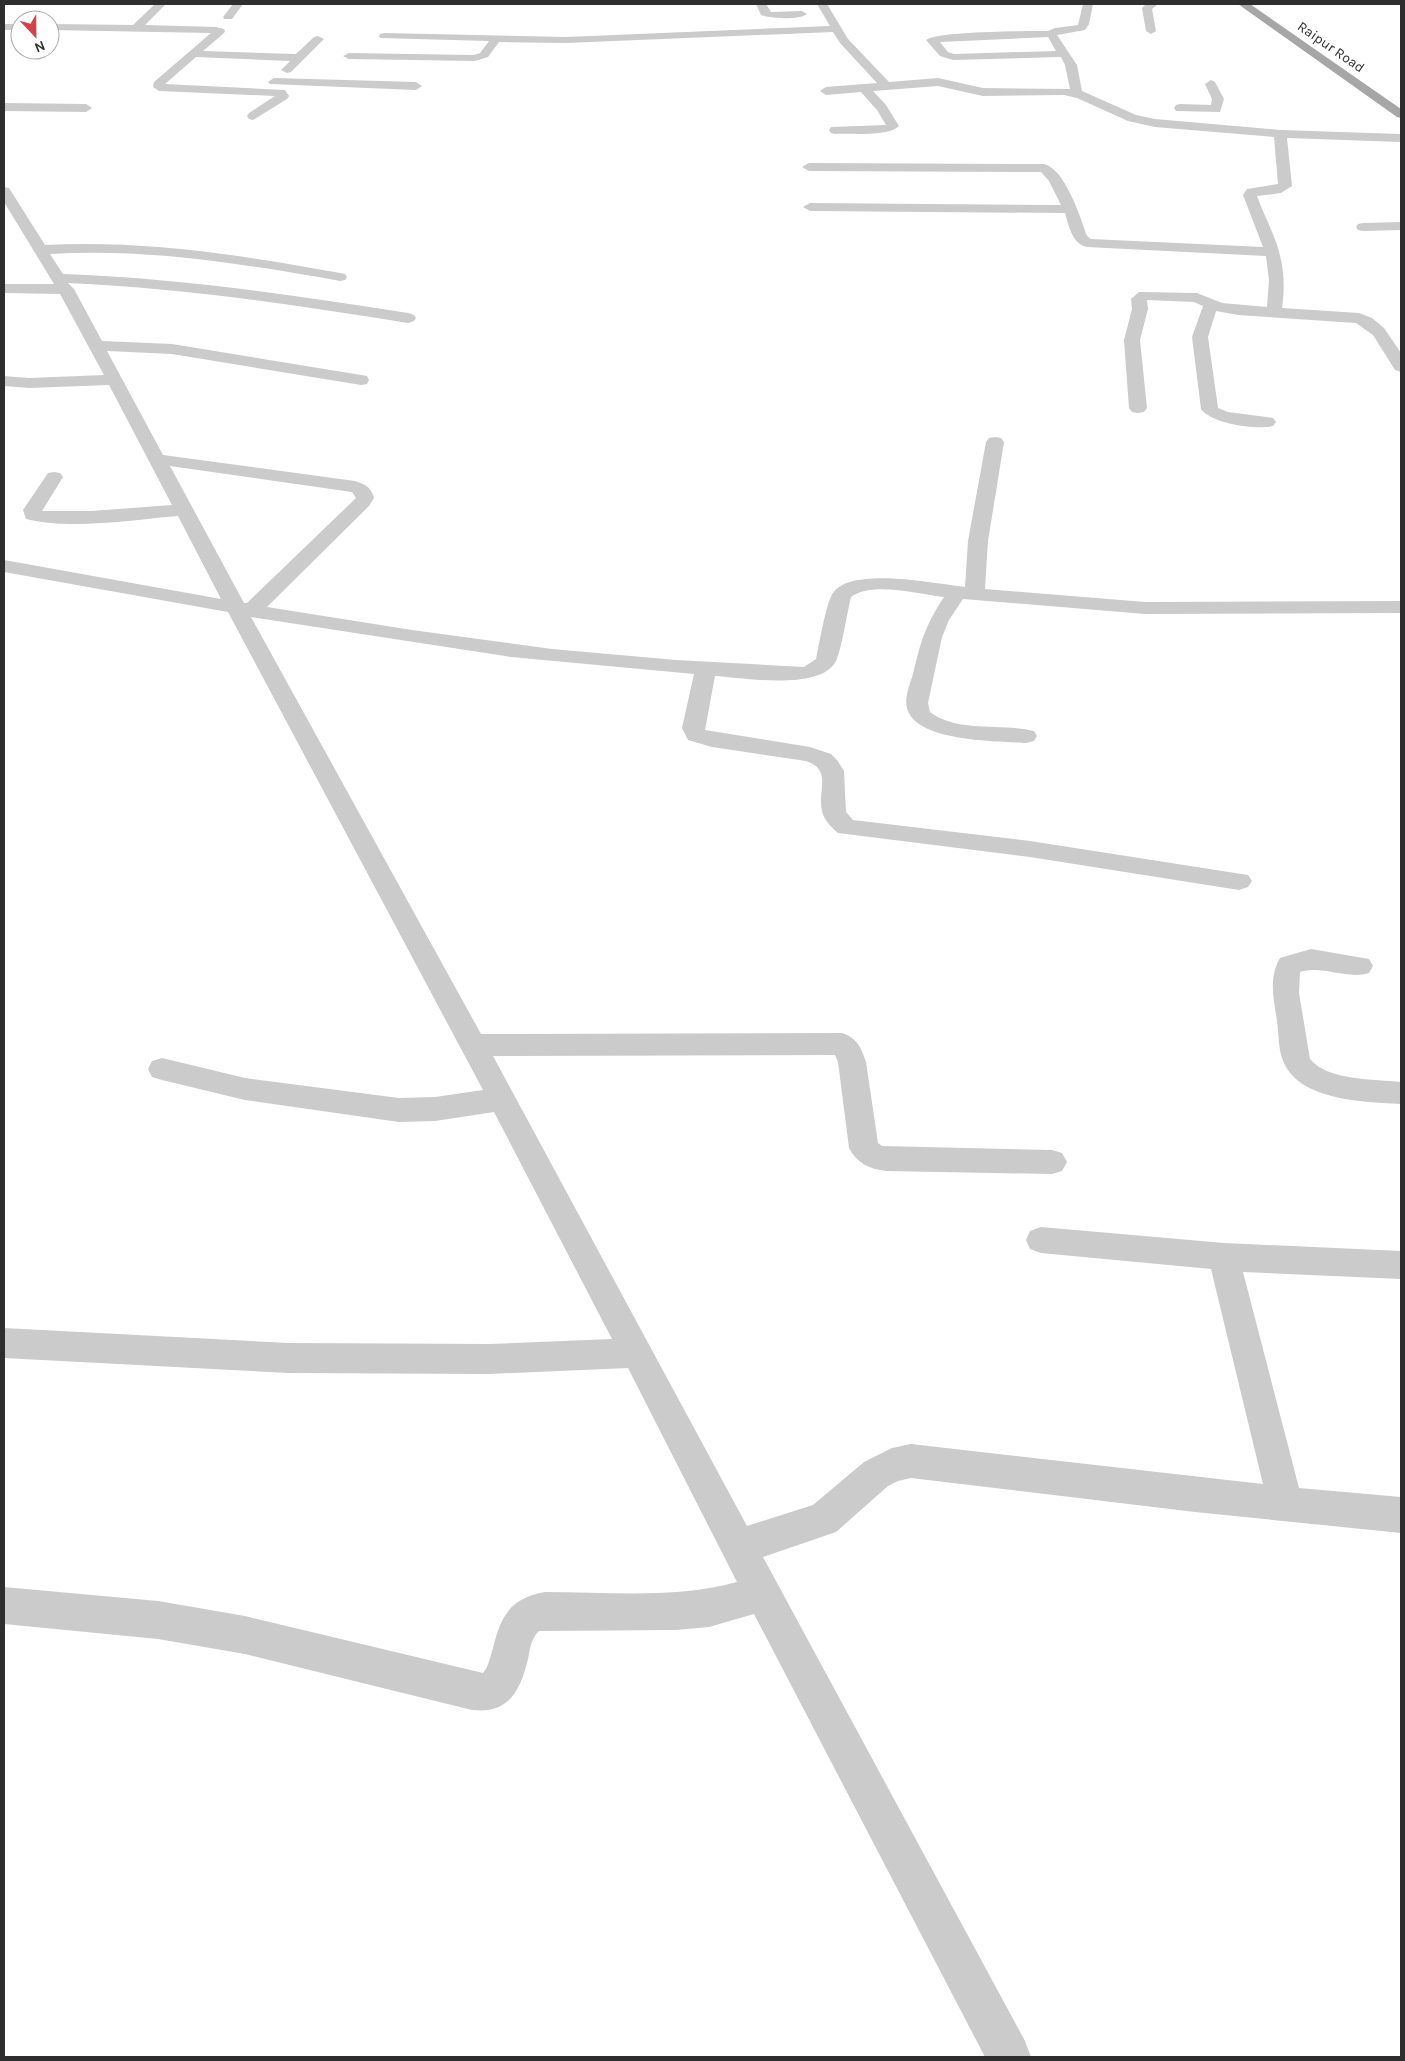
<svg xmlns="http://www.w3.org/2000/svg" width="1405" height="2061" font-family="Karla,sans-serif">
	<rect width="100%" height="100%" fill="#fff"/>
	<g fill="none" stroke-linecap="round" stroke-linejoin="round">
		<g fill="#cbcbcb" fill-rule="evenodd">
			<path d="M155 4H166L145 25 216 27 224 29 225 31 224 33 203 51 296 54 314 37 318 36 324 39 291 72 287 73 281 70 290 61 196 57 165 84 285 90 289 96 287 99 253 120 249 119 247 116 249 113 275 96 159 91 153 87 154 82 211 33 50 30V24L133 25Z"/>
			<path d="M233 4H243L232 19H224L223 17Z"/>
			<path d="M756 4H766L771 12 802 11 807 14C800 20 771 19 761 15Z"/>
			<path d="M817 4H827L848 39 889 82 938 78 983 88 1070 89 1065 65 1061 57 953 60 940 56 926 40C936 31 1029 31 1048 31L1055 28 1078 25 1083 4H1093L1089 24 1085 30 1057 35 1077 65 1082 91 1136 115 1155 119 1280 130 1401 134V142L1287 138 1292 186 1281 193 1257 196C1261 208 1267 219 1272 232 1283 257 1286 281 1282 308L1359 313 1372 318 1384 328 1401 353V372L1395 370 1373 335 1356 323 1238 315 1216 311 1208 337 1218 408 1228 412 1273 418 1276 422 1273 426C1256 430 1212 424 1201 409L1192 337 1203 306 1194 302 1147 300 1148 309 1140 340 1147 408 1144 412 1138 413 1132 412 1129 408 1124 340 1132 309 1131 299 1139 292 1197 293 1222 303 1267 307 1269 280 1266 256 1087 247C1072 244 1069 226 1065 213L810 211 803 207 810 203 1061 205 1049 181 1041 172 809 171 802 167 809 163 1044 164C1066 170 1080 217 1087 236L1091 239 1263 247 1243 195 1247 189 1278 184 1274 137 1155 127 1128 121 1077 98 1064 95 983 96 938 86 873 91 886 105 899 126C889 137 850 133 835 134L831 133 829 130 831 127 886 125 877 110 861 92 826 95 820 91 826 87 877 83 840 43 833 32 566 43 499 42 488 57 475 61 349 59 343 56 349 53 474 55 480 53 489 41 380 38 379 36 380 34 384 33 566 37 830 26ZM1048 37 1056 51 954 54 948 52 940 42Z"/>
			<path d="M1146 4H1158L1152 9 1156 31 1151 34 1146 31 1142 8Z"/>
			<rect x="4" y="24" width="16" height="6"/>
			<path d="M274 78 416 82 422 86 416 90 270 84 268 82Z"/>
			<path d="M1211 80 1215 82 1224 99 1220 112 1176 111 1174 108 1176 105 1180 104 1211 105 1212 99 1205 84Z"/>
			<path d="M4 103 86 104 92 108 86 112 4 111Z"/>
			<path d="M4 187 9 188 45 245C145 240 242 255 340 273L345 274 347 277 345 280 340 281C244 264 148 248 50 254L63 274C179 278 293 295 408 313L414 315 416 318 414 321 408 323C295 305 183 288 68 283L74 289 102 341 172 344 361 375 367 376 369 380 367 384 361 385 172 354 107 351 163 455 355 481C365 484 371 487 374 498L369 506 267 607 412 630 552 649 676 660 804 667 816 659C819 646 826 602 833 593 851 566 936 584 965 587L968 541 986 442 989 438 995 437 1001 438 1004 442 988 541 985 589 1145 602 1401 601V613L1145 614 963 599 949 620 942 637 928 703 930 712C957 733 1003 723 1034 731L1037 736 1034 741 1026 743C998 741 915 742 907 708 904 698 910 684 913 674 921 641 925 626 944 597 919 594 871 581 851 597 847 613 842 648 836 661 821 691 744 678 715 676L705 730 810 747 831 754 837 760 844 771 846 812 853 820 1030 841 1248 875 1252 881 1248 887 1239 890 1030 857 838 833C831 827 824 820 822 811 817 791 833 770 806 761L712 747 688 740 682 728 694 674 511 657 251 617 481 1034 842 1033C857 1038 861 1047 866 1062L878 1143 882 1146 1052 1150 1062 1153 1067 1162 1062 1171 1052 1174 886 1171C869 1169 857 1163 849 1148L838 1062 835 1055 493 1056 747 1526 813 1505 864 1462 892 1448 911 1444 1263 1484 1211 1269 1041 1253 1030 1249 1026 1240 1030 1231 1041 1227 1224 1243 1401 1251V1279L1243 1272 1299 1488 1401 1497V1533L1195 1512 911 1478 898 1481 888 1486 836 1532 763 1557 1025 2041 1031 2057H985L754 1614 709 1627 676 1630 539 1631C531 1639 530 1648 528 1659 520 1691 509 1714 472 1710L245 1654 158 1639 4 1624V1587L158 1601 245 1616 483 1673C489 1666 490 1657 493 1648 501 1616 510 1598 545 1592 609 1592 675 1599 737 1582L628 1368 489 1374 289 1373 4 1358V1328L289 1343 489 1344 612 1339 494 1112 435 1121 399 1122 245 1100 162 1080 152 1077 148 1069 152 1061 162 1058 245 1078 399 1098 435 1097 483 1090 228 612 4 572V560L221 599 178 516C132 520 70 530 26 519L23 510 48 473 54 472 60 473 63 477 42 511H91L172 505 109 385 29 388 4 386V376L29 378 104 375 60 294 4 293V284H54L4 202ZM170 466 352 492 356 498 247 603H244Z"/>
			<path d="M1401 222V230L1363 231 1358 230 1356 227 1358 224 1363 223Z"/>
			<path d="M1311 949 1369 959 1373 966 1369 973C1347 980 1323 965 1300 972L1299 993 1310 1059C1328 1081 1375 1079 1401 1082V1104C1366 1102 1301 1101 1284 1063 1278 1050 1279 1035 1277 1021 1274 999 1268 979 1280 958Z"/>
		</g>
		<path fill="#a6a6a6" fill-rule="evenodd" d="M1238 4H1250L1401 109V118L1397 117Z"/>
	</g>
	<g text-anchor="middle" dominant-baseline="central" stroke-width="5" stroke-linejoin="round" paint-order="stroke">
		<g font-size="14" fill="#2e2e2e" stroke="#fff">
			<text transform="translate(1331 47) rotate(35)">Raipur Road</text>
		</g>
	</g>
	<rect width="1405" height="2061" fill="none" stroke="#2e2e2e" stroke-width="10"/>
	<g transform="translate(35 35) rotate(158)"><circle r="24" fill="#ffffff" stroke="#ababab"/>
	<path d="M0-4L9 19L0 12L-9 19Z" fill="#d04449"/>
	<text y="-8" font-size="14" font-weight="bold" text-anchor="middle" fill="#2e2e2e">N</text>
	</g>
</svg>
